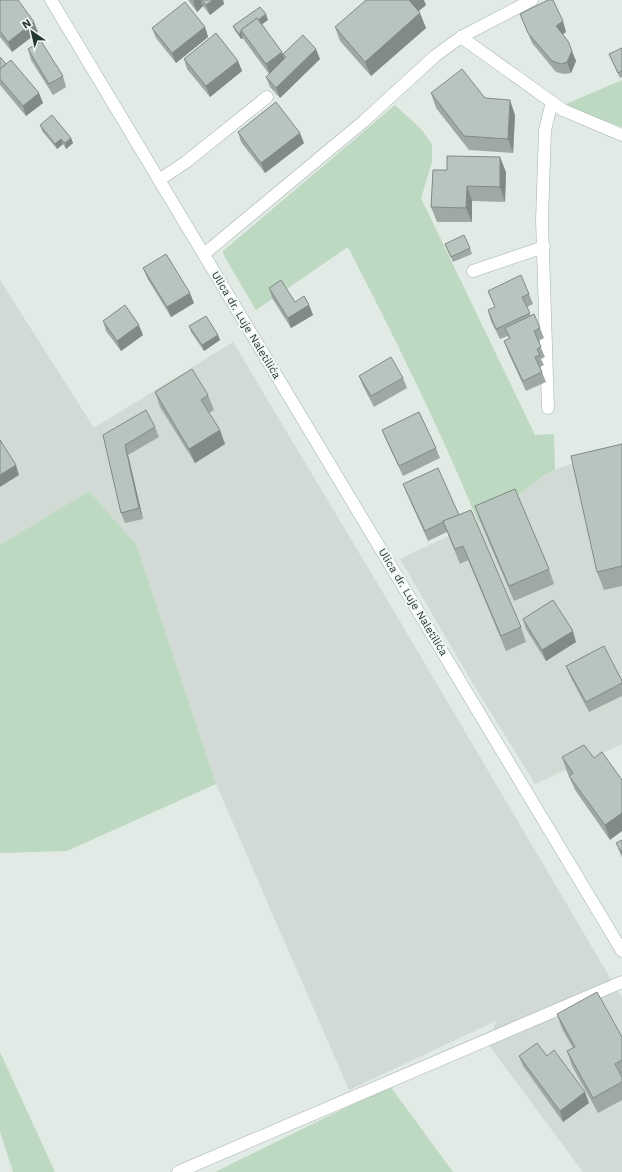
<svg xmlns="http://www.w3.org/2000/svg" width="622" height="1172" font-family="'Work Sans',sans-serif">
	<rect width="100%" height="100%" fill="#e2eae6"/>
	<g fill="#d1dad4">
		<path d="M0 280 94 428 233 342 401 623 622 998V1172H583L488 1044 496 1021 349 1090 216 784 136 544 89 491 0 545Z"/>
		<path d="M622 449V744L535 784 472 682 400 559 478 522 504 507 544 475 562 467Z"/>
	</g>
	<g fill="#bed9c1">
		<path d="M622 80V127L584 113 566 104Z"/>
		<path d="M395 105 421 129 432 144V162L421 198 535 435 554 434 555 470 544 475 504 507 478 522C440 428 394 337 348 247L256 310 224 256 223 251Z"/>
		<path d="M89 491 136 544 216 784 67 851 0 853V545Z"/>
		<path d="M0 1052 55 1172H13L0 1132Z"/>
		<path d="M390 1086 453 1172H215Z"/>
	</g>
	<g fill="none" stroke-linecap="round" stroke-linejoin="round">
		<g stroke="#a5b1ac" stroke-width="13">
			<g id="lane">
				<path d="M159 180 186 162 267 97"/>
				<path d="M473 271 544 247"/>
				<path d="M548 408 542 220 545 130 552 102"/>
				<path d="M178 1172 622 982"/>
			</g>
		</g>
		<g stroke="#a5b1ac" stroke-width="13">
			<g id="street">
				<path d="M461 37 563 110 622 135"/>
				<path d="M204 254 364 121 435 56 461 37 532 0"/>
			</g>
		</g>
		<g stroke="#a2b5ab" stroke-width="13">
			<path id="secondary" d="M51 0 622 951"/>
		</g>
		<use href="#lane" stroke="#fff" stroke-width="12"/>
		<use href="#street" stroke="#fff" stroke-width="12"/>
		<use href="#secondary" stroke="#fff" stroke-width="12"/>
	</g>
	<g fill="#9ea9a3">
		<path d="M0 0 38 32 12 52 0 37Z"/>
		<path d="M188 0H223L224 4 210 15 203 6 197 12Z"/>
		<path d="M426 5 418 11 426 28 371 76 340 41 335 27Z"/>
		<path d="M520 14 566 32 563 34 576 61 571 73 564 74 556 72 532 43Z"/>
		<path d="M268 20 262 24 285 59 283 54 320 59 280 98 270 87 266 77 269 74 244 40 243 38 241 39 235 31 233 26Z"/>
		<path d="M205 27 208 37 176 63 156 38 152 28Z"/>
		<path d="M622 48V77L620 78 609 54Z"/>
		<path d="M28 49 63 76 66 87 53 95 31 60Z"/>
		<path d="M0 57 6 64 43 103 26 116 0 85Z"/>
		<path d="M184 59 238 61 242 71 210 97 187 69Z"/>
		<path d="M431 93 515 115 513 153 469 150 436 108Z"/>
		<path d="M40 125 71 138 73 143 66 149 63 144 57 149 42 131Z"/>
		<path d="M238 132 304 143 265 173 241 142Z"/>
		<path d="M433 170 506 172 505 202 472 201V222H437L431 207Z"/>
		<path d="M445 244 470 248 472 254 453 262Z"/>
		<path d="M143 268 194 303 171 317 147 278Z"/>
		<path d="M269 288 295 302 309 305 313 315 291 328 272 298Z"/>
		<path d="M488 291 529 294 533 304 527 307 530 315 540 328 544 338 538 341 545 357 541 359 544 365 540 367 546 382 526 391 508 352 504 341 509 339 508 336 500 339 491 321 488 310 495 307Z"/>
		<path d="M103 321 143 335 121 351 106 331Z"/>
		<path d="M189 326 218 335 220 340 204 351 191 332Z"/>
		<path d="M359 376 403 378 407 388 374 407 363 386Z"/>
		<path d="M155 392 208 395 214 410 209 413 225 444 195 463 160 407Z"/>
		<path d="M155 427 159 437 128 455 143 519 125 523 121 513 103 435Z"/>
		<path d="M382 430 436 448 440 458 403 476 386 440Z"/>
		<path d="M622 444V586L604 590 597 572Z"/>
		<path d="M403 484 459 515 521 627 526 642 506 651 468 560 460 564 447 532 428 541 407 494Z"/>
		<path d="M475 506 549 569 554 584 514 601 480 521Z"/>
		<path d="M523 619 576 642 546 661 526 629Z"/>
		<path d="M566 666 622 681V696L589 712 570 676Z"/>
		<path d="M562 757 594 758 610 840 575 790 569 776 567 772Z"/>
		<path d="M622 840V857L620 853 616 843Z"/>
		<path d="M557 1014 622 1037V1100L598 1113 572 1066 567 1051 573 1048 562 1029Z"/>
		<path d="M519 1056H547L585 1092 589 1103 563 1122 523 1066Z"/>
	</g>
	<g fill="#818a85">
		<path d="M195 0H201L203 6 197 12 193 1Z"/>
		<path d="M213 0H223L224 4 210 15 206 5Z"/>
		<path d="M409 0H424L426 5 414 15Z"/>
		<path d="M420 13 426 28 371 76 365 62Z"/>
		<path d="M266 14 268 20 245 36 242 32Z"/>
		<path d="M563 21 566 32 560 36 556 26Z"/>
		<path d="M34 22 38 32 12 52 8 42Z"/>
		<path d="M205 27 208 37 176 63 172 53Z"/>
		<path d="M241 32 243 38 241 39 239 34Z"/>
		<path d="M316 49 320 59 280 98 276 88Z"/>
		<path d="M572 51 576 61 571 73 567 62Z"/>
		<path d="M282 52 286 62 270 74 266 64Z"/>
		<path d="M238 61 242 71 210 97 206 86Z"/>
		<path d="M39 93 43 103 26 116 23 106Z"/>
		<path d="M510 100 515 115 513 153 508 139Z"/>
		<path d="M300 133 304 143 265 173 261 163Z"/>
		<path d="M71 138 73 143 66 149 65 143Z"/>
		<path d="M61 139 63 144 57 149 55 144Z"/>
		<path d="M500 157 506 172 505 202 500 187Z"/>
		<path d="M467 186 472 201V222L466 208Z"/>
		<path d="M190 293 194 303 171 317 167 307Z"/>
		<path d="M309 305 313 315 291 328 288 318Z"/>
		<path d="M139 325 143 335 121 351 117 341Z"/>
		<path d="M218 335 220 340 204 351 202 345Z"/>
		<path d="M220 430 225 444 195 463 189 449Z"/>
		<path d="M125 445 128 455 143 519 139 508Z"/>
		<path d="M16 465 19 475 0 487V475Z"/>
		<path d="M573 631 576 642 546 661 542 650Z"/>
		<path d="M622 813V831L610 840 605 825Z"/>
		<path d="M585 1092 589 1103 563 1122 560 1111Z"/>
	</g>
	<g fill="#b8c5be" stroke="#818a85">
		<path d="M0 0H18L34 22 8 42 0 31Z"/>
		<path d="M202 0H213L206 5Z"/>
		<path d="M366 0H409L420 13 365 62 335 27Z"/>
		<path d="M548 0H553L563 21 556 26 568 41 572 51 567 62 561 64 552 61 528 33 520 14Z"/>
		<path d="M185 2 205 27 172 53 152 28Z"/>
		<path d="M260 7 266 14 258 20 257 18 241 30V32L239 34 233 26Z"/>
		<path d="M257 18 282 52 266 64 241 30Z"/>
		<path d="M216 33 238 61 206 86 184 59Z"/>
		<path d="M303 35 316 49 276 88 266 77 286 57 283 54Z"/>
		<path d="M41 41 63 76 49 84 28 49Z"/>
		<path d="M622 48V71L618 73 609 54Z"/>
		<path d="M0 57 6 64 0 69Z"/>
		<path d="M11 60 39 93 23 106 0 79V69Z"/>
		<path d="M462 69 485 98 510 100 508 139 464 136 431 93Z"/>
		<path d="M276 102 300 133 261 163 238 132Z"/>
		<path d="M52 115 71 138 65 143 61 139 55 144 40 125Z"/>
		<path d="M447 156 500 157V187L467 186 466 208 431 207 433 170H447Z"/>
		<path d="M464 235 470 248 451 257 445 244Z"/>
		<path d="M166 254 190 293 167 307 143 268Z"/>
		<path d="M521 275 529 294 522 297 530 313 496 329 488 310 495 307 488 291Z"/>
		<path d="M281 280 295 302 304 296 309 305 288 318 269 288Z"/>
		<path d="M125 305 139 325 117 341 103 321Z"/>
		<path d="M534 314 540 328 534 331 541 347 537 349 540 355 535 357 542 372 523 381 504 341 510 338 505 328Z"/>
		<path d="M206 316 218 335 202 345 189 326Z"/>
		<path d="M391 357 403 378 371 396 359 376Z"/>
		<path d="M192 369 208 395 201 400 220 430 189 449 155 392Z"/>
		<path d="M146 410 155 427 125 445 139 508 121 513 103 435Z"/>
		<path d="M419 412 436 448 399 466 382 430Z"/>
		<path d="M0 440 16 465 0 475Z"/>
		<path d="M622 444V566L597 572 571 456Z"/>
		<path d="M438 468 459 515 443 521V522L425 531 403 484Z"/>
		<path d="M515 489 549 569 509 586 475 506Z"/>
		<path d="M471 510 521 627 501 636 463 546 455 549 443 521Z"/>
		<path d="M553 600 573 631 542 650 523 619Z"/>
		<path d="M604 646 622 681V683L586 702 566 666Z"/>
		<path d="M584 745 594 758 602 752 622 780V813L605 825 569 776 573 773 562 757Z"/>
		<path d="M622 840V853L616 843Z"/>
		<path d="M597 992 622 1037V1060L615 1064 622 1077V1082L593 1098 567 1051 575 1047 557 1014Z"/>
		<path d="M537 1043 547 1056 554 1050 585 1092 560 1111 519 1056Z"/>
	</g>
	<g text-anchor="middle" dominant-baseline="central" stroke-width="4" stroke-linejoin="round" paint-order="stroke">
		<g font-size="11" fill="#243930" stroke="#f2f7f4">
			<text transform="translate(246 325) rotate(59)">Ulica dr. Luje Naletilića</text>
			<text transform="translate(413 602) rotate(59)">Ulica dr. Luje Naletilića</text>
		</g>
	</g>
	<g transform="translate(32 32) rotate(326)" stroke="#f2f7f4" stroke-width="3" paint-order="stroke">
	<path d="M0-3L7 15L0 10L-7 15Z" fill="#243930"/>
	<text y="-6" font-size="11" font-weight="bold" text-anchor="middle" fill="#243930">N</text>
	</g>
</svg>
